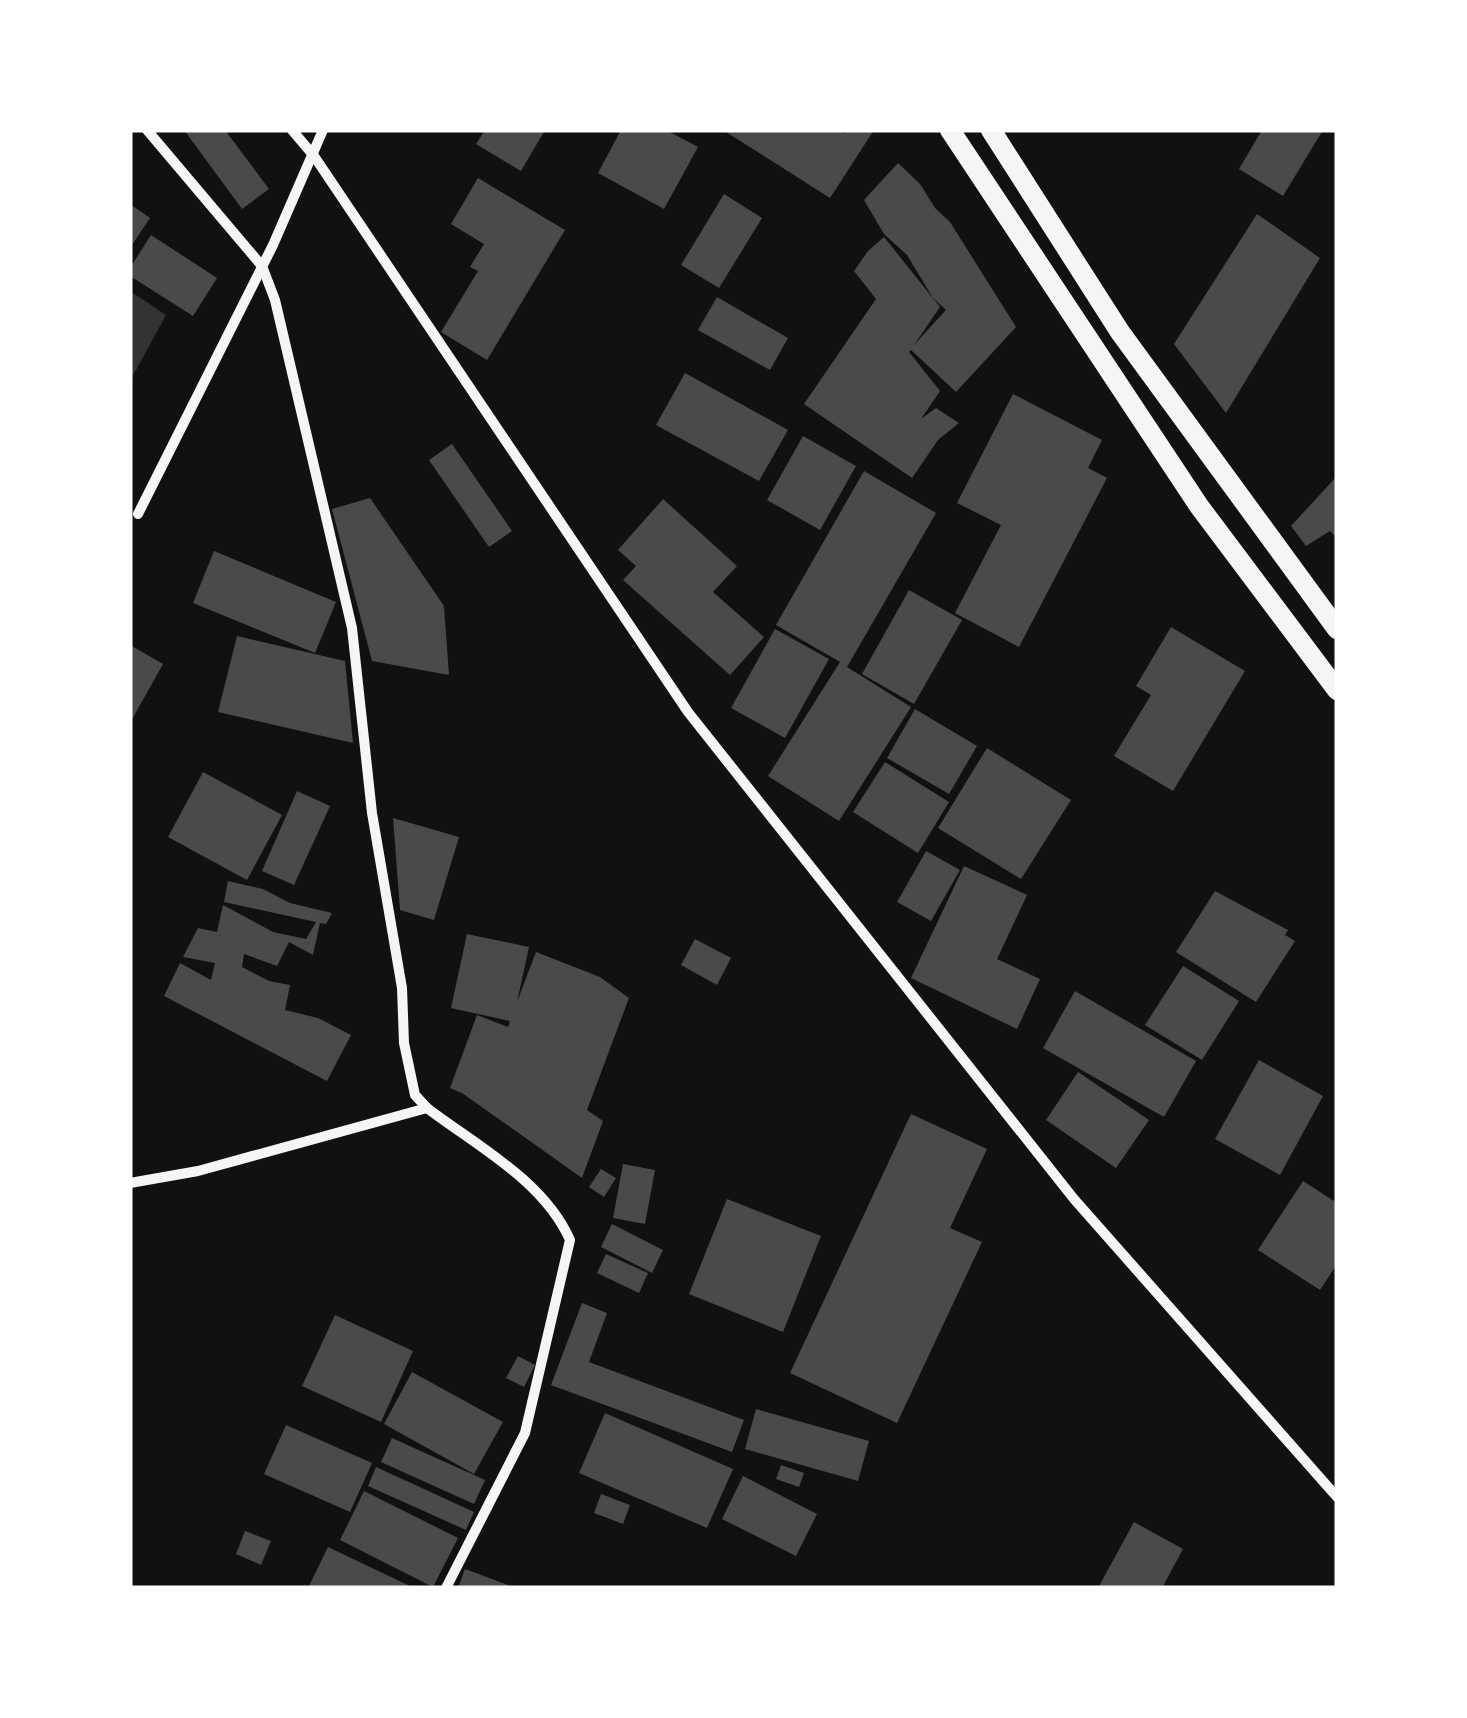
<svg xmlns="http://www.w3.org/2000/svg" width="1467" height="1718" font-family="'DM Sans',sans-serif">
	<rect width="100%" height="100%" fill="#111"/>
	<path fill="#333" d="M130 291 166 315 130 381Z"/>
	<g fill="#4a4a4a">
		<path d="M184 130H225L269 189 242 209Z"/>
		<path d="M485 130H545L521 171 476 144Z"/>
		<path d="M621 130H666L698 147 664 209 598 173Z"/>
		<path d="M723 130H839L844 133 847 130H874L830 198Z"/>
		<path d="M1262 130H1323L1283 196 1239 169Z"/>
		<path d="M898 163 920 184 935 208 950 222 1016 327 956 392 911 350 909 352 940 391 921 419 936 408 959 423 938 440 912 478 804 404 876 299 854 271 868 251 884 237 940 307 914 345 946 310 933 298 907 255 884 234 864 200Z"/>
		<path d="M478 178 565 230 487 360 441 332 478 271 470 267 484 244 451 224Z"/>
		<path d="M724 194 762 218 719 288 681 265Z"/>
		<path d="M130 204 150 218 130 248Z"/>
		<path d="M1257 214 1320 258 1226 413 1174 344Z"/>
		<path d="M151 235 217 278 193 316 130 276V268Z"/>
		<path d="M717 297 788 338 770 370 698 330Z"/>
		<path d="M685 373 788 430 759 481 656 425Z"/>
		<path d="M1013 394 1102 440 1088 468 1107 478 1019 647 955 613 1001 525 957 503Z"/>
		<path d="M803 436 856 466 820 530 767 500Z"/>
		<path d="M452 444 512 531 489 547 429 460Z"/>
		<path d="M864 471 936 513 847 667 911 707 839 821 768 776 840 662 776 625Z"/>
		<path d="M1337 476V538L1330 531 1306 546 1291 526Z"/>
		<path d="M370 498 444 606 449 675 372 661 332 509Z"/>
		<path d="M663 499 737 566 713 592 764 637 730 675 623 580 636 566 618 550Z"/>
		<path d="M214 551 336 602 315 653 193 603Z"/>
		<path d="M909 590 962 620 914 704 862 674Z"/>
		<path d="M1171 627 1245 671 1173 791 1114 756 1151 695 1136 686Z"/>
		<path d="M775 629 829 659 785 738 731 708Z"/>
		<path d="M237 636 345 661 353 743 218 712Z"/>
		<path d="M130 645 163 664 130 723Z"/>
		<path d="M915 709 977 746 949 794 887 758Z"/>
		<path d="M987 748 1071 800 1021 879 938 828Z"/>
		<path d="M885 762 949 802 918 853 853 812Z"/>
		<path d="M203 772 282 815 247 880 168 837Z"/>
		<path d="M297 791 330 806 294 885 262 871Z"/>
		<path d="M393 818 459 837 434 920 400 910Z"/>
		<path d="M926 851 960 870 931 921 897 902Z"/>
		<path d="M964 866 1027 895 997 959 1040 979 1017 1029 911 978Z"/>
		<path d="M228 881 263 889 290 903 332 913 326 924 320 923 313 955 289 942 277 966 244 954 242 967 269 981 290 985 285 1010 318 1018 351 1035 327 1081 164 996 180 963 211 980 215 963 183 957 198 928 217 932 223 905 273 932 306 939 316 922 224 902Z"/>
		<path d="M1215 891 1288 930 1285 935 1295 941 1256 1002 1176 952Z"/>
		<path d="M467 934 529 947 517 1002 536 952 600 977 629 998 587 1110 603 1121 582 1178 462 1093 450 1088 477 1015 508 1027 510 1021 451 1008Z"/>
		<path d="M695 939 731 958 717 985 681 965Z"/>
		<path d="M1183 966 1239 1001 1202 1060 1145 1025Z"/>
		<path d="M1075 991 1196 1061 1164 1117 1043 1048Z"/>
		<path d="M1259 1060 1323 1096 1280 1175 1215 1139Z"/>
		<path d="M1078 1072 1149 1120 1116 1168 1046 1120Z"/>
		<path d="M911 1114 987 1149 950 1228 982 1242 897 1423 790 1373Z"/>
		<path d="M623 1164 655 1170 645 1224 613 1218Z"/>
		<path d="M601 1169 616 1178 604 1197 589 1187Z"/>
		<path d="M1303 1181 1337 1203V1264L1320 1290 1258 1250Z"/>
		<path d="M727 1199 821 1236 783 1332 689 1294Z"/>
		<path d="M612 1224 663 1250 652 1273 601 1247Z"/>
		<path d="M606 1254 648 1273 639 1293 597 1273Z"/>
		<path d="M582 1303 607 1313 589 1362 744 1420 732 1452 551 1385Z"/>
		<path d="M335 1315 413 1351 381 1422 302 1386Z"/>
		<path d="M518 1356 535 1365 524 1387 506 1378Z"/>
		<path d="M412 1372 503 1422 474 1474 384 1424Z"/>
		<path d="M756 1409 869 1441 858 1481 745 1449Z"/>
		<path d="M605 1413 733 1469 707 1528 579 1473Z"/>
		<path d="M286 1425 372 1463 350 1512 264 1474Z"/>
		<path d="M392 1438 485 1480 474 1504 381 1462Z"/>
		<path d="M781 1465 804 1473 799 1487 776 1479Z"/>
		<path d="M376 1467 474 1512 466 1530 368 1486Z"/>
		<path d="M743 1476 817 1514 796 1556 722 1519Z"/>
		<path d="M364 1491 458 1538 433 1587 340 1540Z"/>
		<path d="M601 1494 630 1505 623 1524 594 1513Z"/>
		<path d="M1134 1522 1183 1549 1162 1588H1098Z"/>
		<path d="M245 1531 271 1541 261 1565 236 1554Z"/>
		<path d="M328 1547 414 1588H308Z"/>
		<path d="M465 1569 516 1588H458Z"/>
	</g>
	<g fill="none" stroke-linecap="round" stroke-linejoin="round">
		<g stroke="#f5f5f5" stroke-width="10">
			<path d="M147 130 262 266 275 300 352 628 372 813 402 988 404 1043 415 1095 427 1108C477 1146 544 1181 570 1240L525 1433 446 1588"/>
			<path d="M292 130 314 156 688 712 1074 1199 1337 1497"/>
			<path d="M138 514 273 245 323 130"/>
			<path d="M130 1183 198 1171 427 1108"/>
		</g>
		<g stroke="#f5f5f5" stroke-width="20">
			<path d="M950 130 1199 506 1337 690"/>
			<path d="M991 130 1120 332 1337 629"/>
		</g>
	</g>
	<rect width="1467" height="1718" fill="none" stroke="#ffffff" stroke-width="265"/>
</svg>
